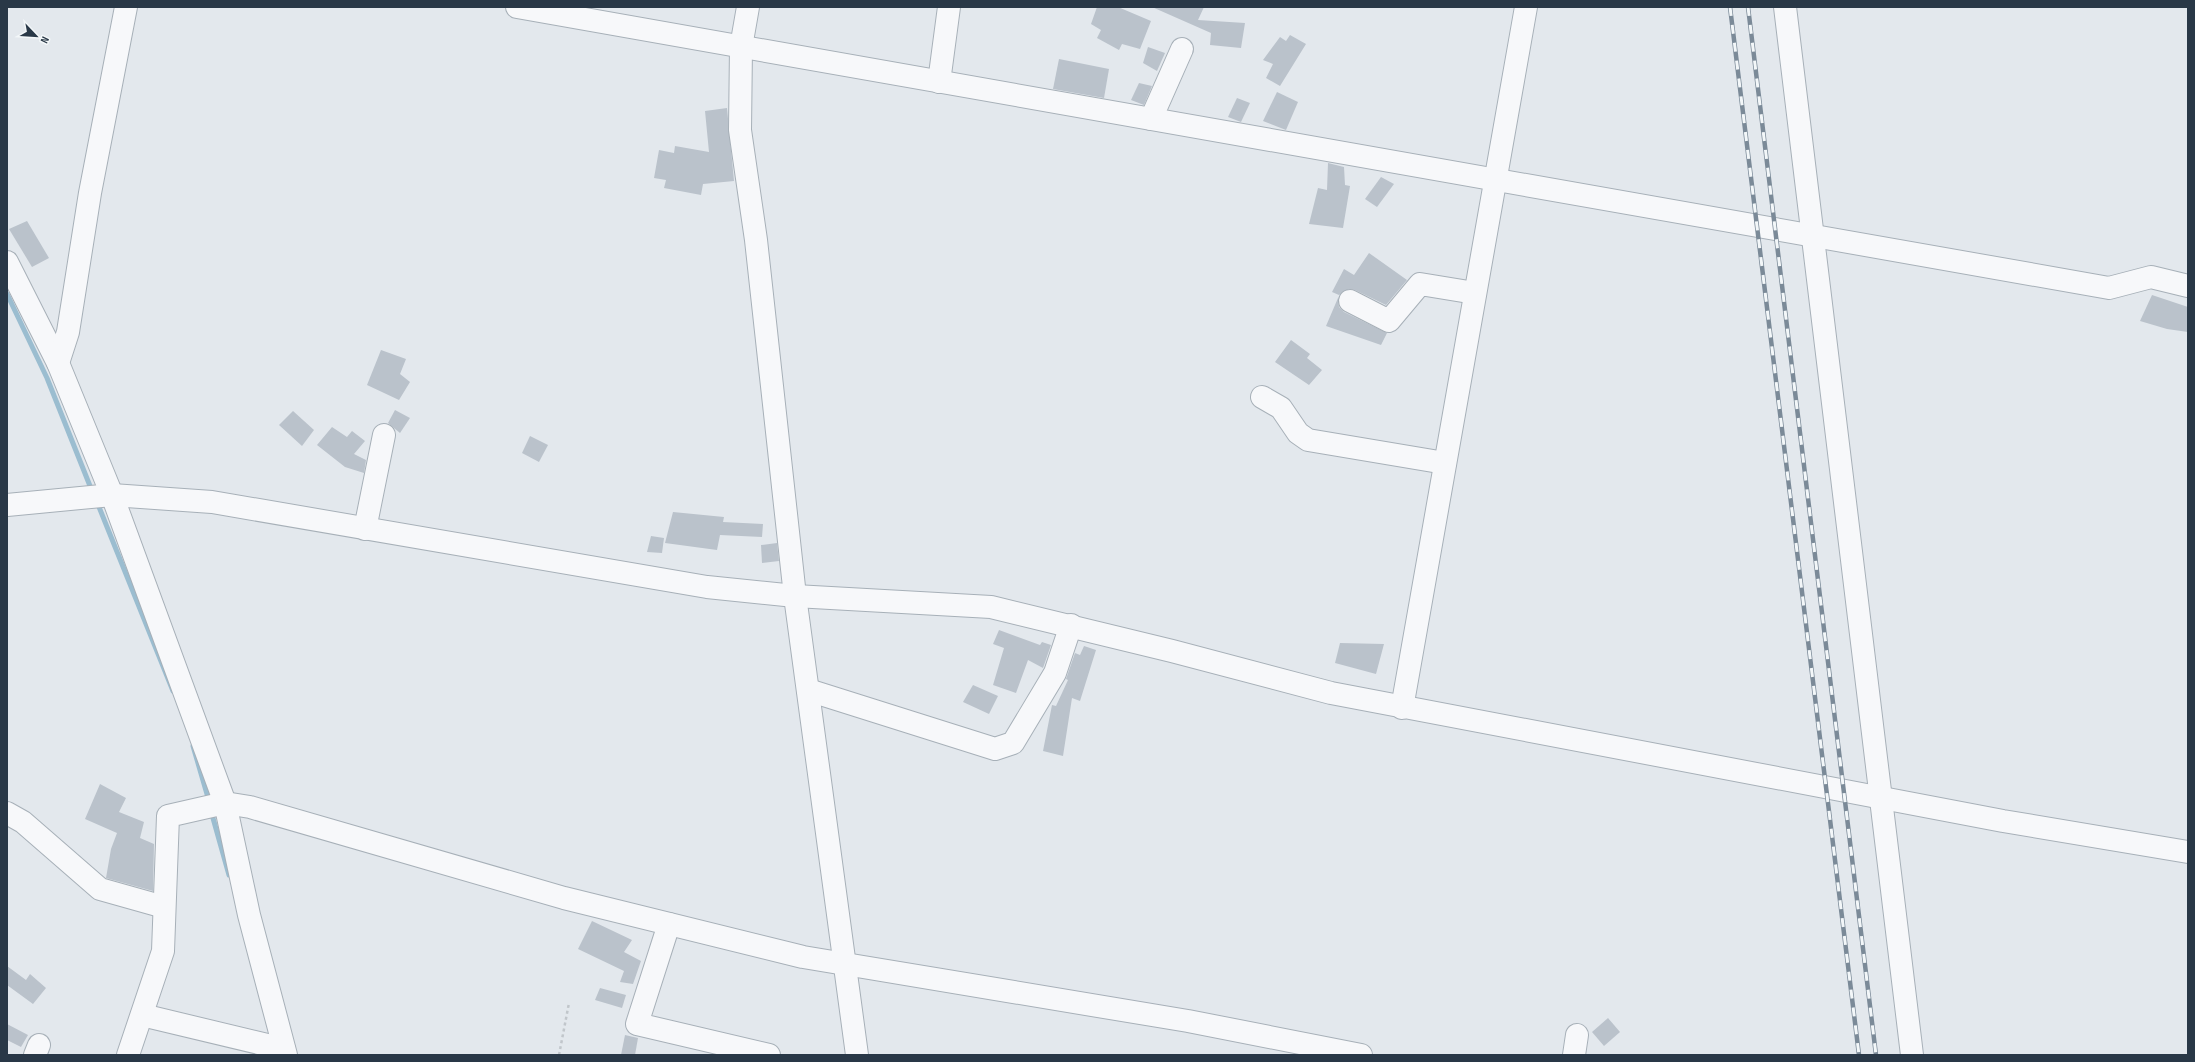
<svg xmlns="http://www.w3.org/2000/svg" width="2195" height="1062" font-family="'Sofia Sans Condensed',sans-serif">
	<rect width="100%" height="100%" fill="#e3e8ed"/>
	<g fill="none" stroke-linecap="round" stroke-linejoin="round">
		<g stroke="#9bbdd0" stroke-width="5">
			<path d="M7 294 47 378 92 491"/>
			<path d="M97 502 173 691"/>
			<path d="M193 746 209 801"/>
			<path d="M211 811 229 875"/>
		</g>
	</g>
	<g fill="#bac2cb">
		<path d="M1097 7H1118L1151 21 1140 49 1122 44 1119 50 1097 38 1101 30 1091 24Z"/>
		<path d="M1152 7H1204L1198 20 1245 23 1241 48 1210 45 1211 33Z"/>
		<path d="M1290 35 1306 44 1280 86 1266 78 1273 64 1263 60 1280 37 1286 41Z"/>
		<path d="M1148 47 1165 53 1157 71 1143 63Z"/>
		<path d="M1059 59 1109 69 1104 98 1053 89Z"/>
		<path d="M1139 83 1152 86 1144 105 1131 100Z"/>
		<path d="M1277 92 1298 102 1286 130 1263 121Z"/>
		<path d="M1237 98 1250 103 1241 122 1228 117Z"/>
		<path d="M727 108 734 181 703 184 701 195 664 188 666 180 654 178 659 150 674 153 675 146 709 152 705 111Z"/>
		<path d="M1328 163 1344 167 1345 185 1350 186 1343 228 1309 224 1318 188 1327 190Z"/>
		<path d="M1381 177 1394 184 1377 207 1365 199Z"/>
		<path d="M27 221 49 258 32 267 9 229Z"/>
		<path d="M1369 253 1407 280 1386 305 1355 290 1349 289 1339 295 1332 292 1344 269 1354 275Z"/>
		<path d="M2152 295 2188 307V332L2167 329 2140 321Z"/>
		<path d="M1338 298 1339 307 1344 312 1387 333 1381 345 1326 326Z"/>
		<path d="M1291 340 1310 354 1307 358 1322 370 1309 385 1275 362Z"/>
		<path d="M381 350 406 359 400 374 410 382 399 400 367 385Z"/>
		<path d="M395 410 410 418 400 433 388 423Z"/>
		<path d="M293 411 314 430 302 446 279 425Z"/>
		<path d="M332 427 347 437 352 431 365 441 354 454 366 460 364 473 345 467 317 445Z"/>
		<path d="M530 436 548 445 539 462 522 453Z"/>
		<path d="M673 512 724 517 723 522 763 524 762 537 720 535 717 550 665 543Z"/>
		<path d="M651 536 664 538 662 553 647 552Z"/>
		<path d="M777 543 779 561 762 563 761 545Z"/>
		<path d="M999 630 1040 645 1042 642 1051 645 1043 668 1028 660 1016 693 993 685 1004 648 993 644Z"/>
		<path d="M1340 643 1384 644 1376 674 1335 663Z"/>
		<path d="M1084 646 1096 650 1080 701 1072 698 1063 756 1043 751 1052 705 1056 706 1068 680 1066 679 1075 653 1080 655Z"/>
		<path d="M973 685 998 696 989 714 963 702Z"/>
		<path d="M100 784 126 798 119 812 144 822 140 838 154 844 153 891 106 878 111 849 117 833 85 819Z"/>
		<path d="M592 921 632 940 624 952 641 961 633 984 620 982 624 971 578 949Z"/>
		<path d="M7 966 26 980 30 974 46 988 33 1004 7 985Z"/>
		<path d="M600 988 626 995 622 1008 595 1000Z"/>
		<path d="M1608 1018 1620 1032 1604 1046 1592 1032Z"/>
		<path d="M7 1024 28 1035 21 1047 7 1040Z"/>
		<path d="M625 1035 638 1038 635 1055H621Z"/>
	</g>
	<g fill="none" stroke-linecap="round" stroke-linejoin="round">
		<g stroke="#a7b0b8" stroke-width="24">
			<g id="minor">
				<path d="M517 7 2109 288 2151 277 2188 286"/>
				<path d="M748 7 741 47 740 130 756 240 795 596 857 1055"/>
				<path d="M1785 7 1912 1055"/>
				<path d="M939 82 949 7"/>
				<path d="M1151 119 1182 49"/>
				<path d="M7 262 58 363 112 495 225 803 249 915 286 1055"/>
				<path d="M1350 301 1389 321 1420 284 1475 293"/>
				<path d="M58 363 68 332 90 193 126 7"/>
				<path d="M1262 397 1281 408 1298 433 1308 440 1445 463"/>
				<path d="M7 505 112 495 212 502 707 587 795 596 991 607 1172 651 1331 693 2003 821 2188 852"/>
				<path d="M365 529 384 435"/>
				<path d="M808 690 995 749 1013 743 1055 673 1071 625"/>
				<path d="M1402 708 1526 7"/>
				<path d="M7 813 23 822 100 889 164 907"/>
				<path d="M669 924 637 1024 769 1055"/>
				<path d="M142 1015 284 1049"/>
				<path d="M35 1055 39 1045"/>
				<path d="M128 1055 163 951 168 816 225 803 250 807 564 898 803 957 1188 1021 1361 1055"/>
				<path d="M1574 1055 1577 1035"/>
			</g>
		</g>
		<path stroke="#c1c6cb" stroke-width="2.5" stroke-dasharray="3 3" stroke-linecap="butt" d="M559 1055 569 1003"/>
		<use href="#minor" stroke="#f7f8fa" stroke-width="22"/>
		<g stroke="#7b8a98" stroke-width="4.5">
			<g id="rail">
				<path d="M1730 7 1859 1055"/>
				<path d="M1748 7 1876 1055"/>
			</g>
		</g>
		<use href="#rail" stroke="#f3f7f9" stroke-width="3" stroke-dasharray="9" stroke-linecap="butt"/>
	</g>
	<rect width="2195" height="1062" fill="none" stroke="#293847" stroke-width="16"/>
	<g transform="translate(36 36) rotate(115)" stroke="#f3f7f9" stroke-width="3" paint-order="stroke">
	<path d="M0-3L7 15L0 10L-7 15Z" fill="#293847"/>
	<text y="-6" font-size="11" font-weight="bold" text-anchor="middle" fill="#293847">N</text>
	</g>
</svg>
